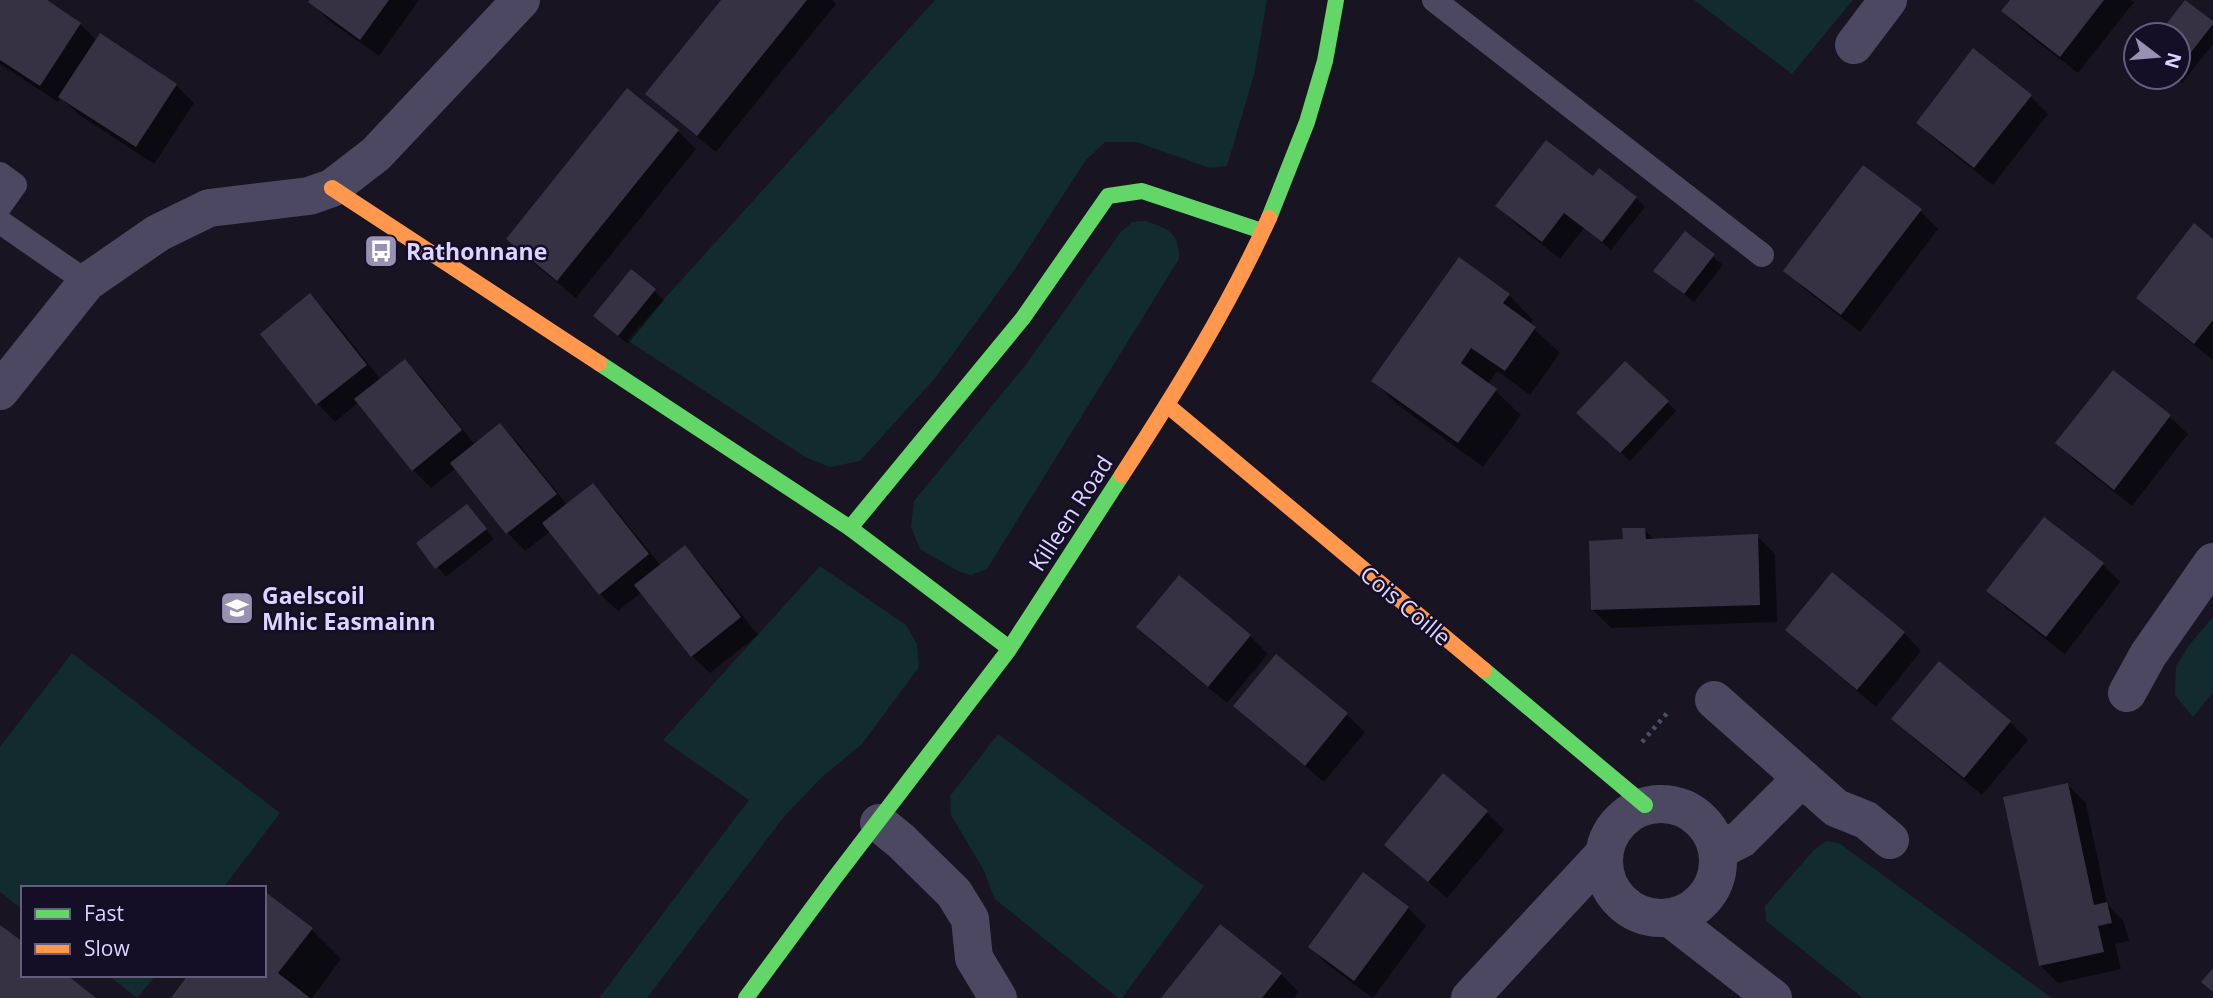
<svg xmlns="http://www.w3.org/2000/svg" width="2213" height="998" font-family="'Open Sans',sans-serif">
	<rect width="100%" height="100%" fill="#181421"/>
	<g fill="#122b2f">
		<path d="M935 0H1267L1254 75 1227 166 1210 168 1136 142H1105L1086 160 1015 269 936 377 860 461 830 467 805 457 627 340Z"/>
		<path d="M1694 0H1853L1792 74Z"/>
		<path d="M1146 221C1170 230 1179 232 1179 259L987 569 971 575 958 571 920 549 911 527 914 501 1027 363 1120 233 1132 222Z"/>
		<path d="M820 566 906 625 917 644 919 667 862 744 822 777 783 818 647 998H599L749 800 663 740Z"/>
		<path d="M2213 617V692L2193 717 2175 695 2176 666 2190 644Z"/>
		<path d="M72 653 280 813 223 888H23V910L0 892V747Z"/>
		<path d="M998 734 1204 886 1122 998H1118L995 899 983 869 951 815 950 796Z"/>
		<path d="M1826 841 1839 843 2052 998H1863L1766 921 1765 906 1813 851Z"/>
		<path d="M108 975H156L137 998Z"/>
	</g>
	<g fill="#0007">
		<path d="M0 0H44L80 24 97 41 176 85 194 103 154 164 78 114 61 98 58 102 0 64Z"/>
		<path d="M312 0H419L379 56 328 20 311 2Z"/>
		<path d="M723 0H832L836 4 716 152 665 111 648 93Z"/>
		<path d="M2012 0H2131L2134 2 2078 73 2021 29 2003 11Z"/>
		<path d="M2213 24V44L2182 83 2174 77H2178V35H2160Z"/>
		<path d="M627 90 678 131 696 149 576 298 526 257 508 239Z"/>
		<path d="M2030 96 2048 114 1993 185 1936 140 1918 122Z"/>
		<path d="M1593 178 1636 198 1645 207 1611 250 1584 228 1560 259 1515 223 1497 206Z"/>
		<path d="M1920 211 1938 229 1860 332 1803 288 1786 270Z"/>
		<path d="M1685 234 1723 265 1694 302 1665 279Z"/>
		<path d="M2213 241V360L2156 315 2138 298Z"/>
		<path d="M632 271 664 300 628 344 605 325Z"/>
		<path d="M1509 295 1533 320 1530 325 1560 353 1530 395 1497 371 1488 384 1521 415 1483 467 1398 405 1373 381Z"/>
		<path d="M310 296 328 313 381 380 405 361 423 379 475 445 500 425 518 443 567 505 593 485 610 503 661 566 685 547 702 565 758 635 710 673 692 656 642 592 618 611 600 594 551 531 525 551 508 533 456 468 431 488 413 470 359 402 335 422 318 404 262 334Z"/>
		<path d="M2113 372 2170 417 2188 434 2132 506 2075 461 2058 443Z"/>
		<path d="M1667 402 1676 411 1630 461 1588 422Z"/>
		<path d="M467 506 494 539 446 577 418 543Z"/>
		<path d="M1644 530 1655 540 1757 536 1775 554 1777 622 1611 628 1593 610 1625 541Z"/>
		<path d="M2102 564 2120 582 2065 654 2007 609 1989 591Z"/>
		<path d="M1138 627 1250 636 1268 654 1227 703 1156 645Z"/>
		<path d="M1787 630 1904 633 1921 651 1876 707 1805 647Z"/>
		<path d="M1276 656 1347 715 1365 732 1324 782 1253 723 1235 706Z"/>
		<path d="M1893 719 2010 722 2028 740 1982 795 1911 736Z"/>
		<path d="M2068 785 2086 803 2107 904 2124 922 2129 941 2115 944 2121 969 2058 983 2040 965Z"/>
		<path d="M1486 812 1504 830 1447 898 1405 862Z"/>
		<path d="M1408 908 1426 926 1373 998 1328 965 1310 947Z"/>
		<path d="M311 929 341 959 312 998H173L264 975Z"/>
		<path d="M1281 974 1299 992 1294 998H1164Z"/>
	</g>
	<g fill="#363243">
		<path d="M0 0H47L81 23 40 86 0 60Z"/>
		<path d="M310 0H389L360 40 308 2Z"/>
		<path d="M721 0H807L697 136 645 94Z"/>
		<path d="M2010 0H2104L2060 57 2001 11Z"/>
		<path d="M2185 0 2213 21V24L2178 69V35H2158Z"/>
		<path d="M100 33 177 84 136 147 58 97Z"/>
		<path d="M1973 48 2032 95 1974 168 1916 123Z"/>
		<path d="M627 88 679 130 557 281 506 239Z"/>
		<path d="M1546 140 1593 176 1599 168 1637 197 1602 242 1564 213 1542 242 1495 206Z"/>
		<path d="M1863 165 1922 209 1841 315 1783 271Z"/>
		<path d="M2194 223 2213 239V320L2194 344 2136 298Z"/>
		<path d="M1685 231 1715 254 1684 294 1653 271Z"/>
		<path d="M1459 257 1510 294 1503 303 1536 327 1505 371 1471 348 1461 363 1497 389 1458 443 1371 381Z"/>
		<path d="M631 269 656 289 618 336 593 316Z"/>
		<path d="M310 293 367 365 316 405 260 334Z"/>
		<path d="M405 359 462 430 412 471 354 399Z"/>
		<path d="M1625 361 1669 401 1620 453 1576 413Z"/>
		<path d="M2113 370 2171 415 2114 490 2055 443Z"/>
		<path d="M500 423 557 494 506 534 450 463Z"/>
		<path d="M593 483 649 554 599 595 542 523Z"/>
		<path d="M467 504 487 529 435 569 416 543Z"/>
		<path d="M2044 517 2104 563 2046 637 1986 591Z"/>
		<path d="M1622 528H1645L1646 539 1758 534 1760 605 1591 610 1589 541 1623 539Z"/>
		<path d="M685 545 741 617 691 657 634 585Z"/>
		<path d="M1832 572 1905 632 1857 690 1785 630Z"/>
		<path d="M1179 575 1251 635 1208 687 1136 627Z"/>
		<path d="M1276 654 1348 713 1305 766 1233 706Z"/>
		<path d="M1939 661 2011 721 1964 778 1891 719Z"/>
		<path d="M1443 773 1488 811 1428 882 1384 845Z"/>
		<path d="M2068 783 2094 905 2107 902 2112 923 2098 926 2104 952 2039 966 2003 797Z"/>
		<path d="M1363 872 1409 907 1354 981 1308 947Z"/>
		<path d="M264 891 313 928 278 973 310 998H171L188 975H264Z"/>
		<path d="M1220 924 1282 973 1262 998H1161Z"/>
		<path d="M0 925 23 942V975H67L96 998H0Z"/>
		<path d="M2213 968V992L2201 982Z"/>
	</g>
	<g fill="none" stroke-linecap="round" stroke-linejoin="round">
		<path stroke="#475362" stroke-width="4.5" stroke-dasharray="3.5 5" stroke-linecap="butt" d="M1642 742 1668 712"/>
		<g stroke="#4c4862" stroke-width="24">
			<path d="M1434 0 1762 255"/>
			<path d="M0 174 15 185 0 206"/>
			<path d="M0 222 87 282"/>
		</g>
		<g stroke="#4c4862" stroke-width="38">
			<path d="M1854 45 1888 0"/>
			<path d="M0 391 87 282 158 233 209 208 309 196 332 188 376 154 521 0"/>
			<path d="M2127 693 2148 655 2213 562"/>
			<path d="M1714 700 1836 808 1866 820 1890 840"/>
			<circle cx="1661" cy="861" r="57"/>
			<path d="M879 823 901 841 954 893 970 919 974 958 998 998"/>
			<path d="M1718 851 1741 839 1802 778"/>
			<path d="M1670 918 1773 998"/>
			<path d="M1470 998 1604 854"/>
		</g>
		<g stroke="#63d668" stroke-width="16">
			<path d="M1269 218 1307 122 1325 61 1336 0"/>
			<path d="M599 363 850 528 1009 648"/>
			<path d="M850 528 1023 318 1108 196 1142 191 1262 231"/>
			<path d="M1484 670 1645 805"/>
			<path d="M746 998 833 880 1008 651 1122 475"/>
		</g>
		<g stroke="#ff974d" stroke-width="16">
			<path d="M332 188 599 363"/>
			<path d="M1167 405 1484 670"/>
			<path d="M1122 475C1176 392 1228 308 1269 218"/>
		</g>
	</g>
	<defs>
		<g id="bus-square" transform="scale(1.75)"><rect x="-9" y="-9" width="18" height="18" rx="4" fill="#9891b1" stroke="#150e27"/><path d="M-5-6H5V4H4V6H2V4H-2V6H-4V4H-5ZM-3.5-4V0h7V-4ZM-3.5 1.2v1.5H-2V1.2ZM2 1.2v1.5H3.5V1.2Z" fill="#fff"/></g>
		<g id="school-square" transform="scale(1.75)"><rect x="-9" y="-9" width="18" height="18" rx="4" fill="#9891b1" stroke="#150e27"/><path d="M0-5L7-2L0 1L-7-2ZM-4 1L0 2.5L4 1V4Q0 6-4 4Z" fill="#fff"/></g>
	</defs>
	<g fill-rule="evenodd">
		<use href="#bus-square" x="381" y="251"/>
		<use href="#school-square" x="237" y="608"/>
	</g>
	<g text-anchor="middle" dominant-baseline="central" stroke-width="5" stroke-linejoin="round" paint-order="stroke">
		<g font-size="23" font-weight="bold" fill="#ddd4ff" stroke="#150e27" text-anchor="start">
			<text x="406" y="251">Rathonnane</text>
			<text x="262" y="595">Gaelscoil<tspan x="262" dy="26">Mhic Easmainn</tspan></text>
		</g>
		<g font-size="23" fill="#ddd4ff" stroke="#150e27">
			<text transform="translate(1070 513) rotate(-57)">Killeen Road</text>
			<text transform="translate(1406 605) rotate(40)">Cois Coille</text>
		</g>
	</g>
	<rect x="21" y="886" width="245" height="91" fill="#150e27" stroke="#655d7d" stroke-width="2"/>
	<rect x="35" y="909" width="35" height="10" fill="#63d668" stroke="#655d7d" stroke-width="2"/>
	<text x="84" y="921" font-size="21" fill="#ddd4ff">Fast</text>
	<rect x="35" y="944" width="35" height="10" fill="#ff974d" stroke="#655d7d" stroke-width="2"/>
	<text x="84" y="956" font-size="21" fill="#ddd4ff">Slow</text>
	<g transform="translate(2157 56) rotate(106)"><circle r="33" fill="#150e27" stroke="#655d7d" stroke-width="2"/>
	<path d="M0-5L12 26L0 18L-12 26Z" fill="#9891b1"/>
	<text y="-10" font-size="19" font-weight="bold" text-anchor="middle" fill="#ddd4ff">N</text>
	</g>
</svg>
